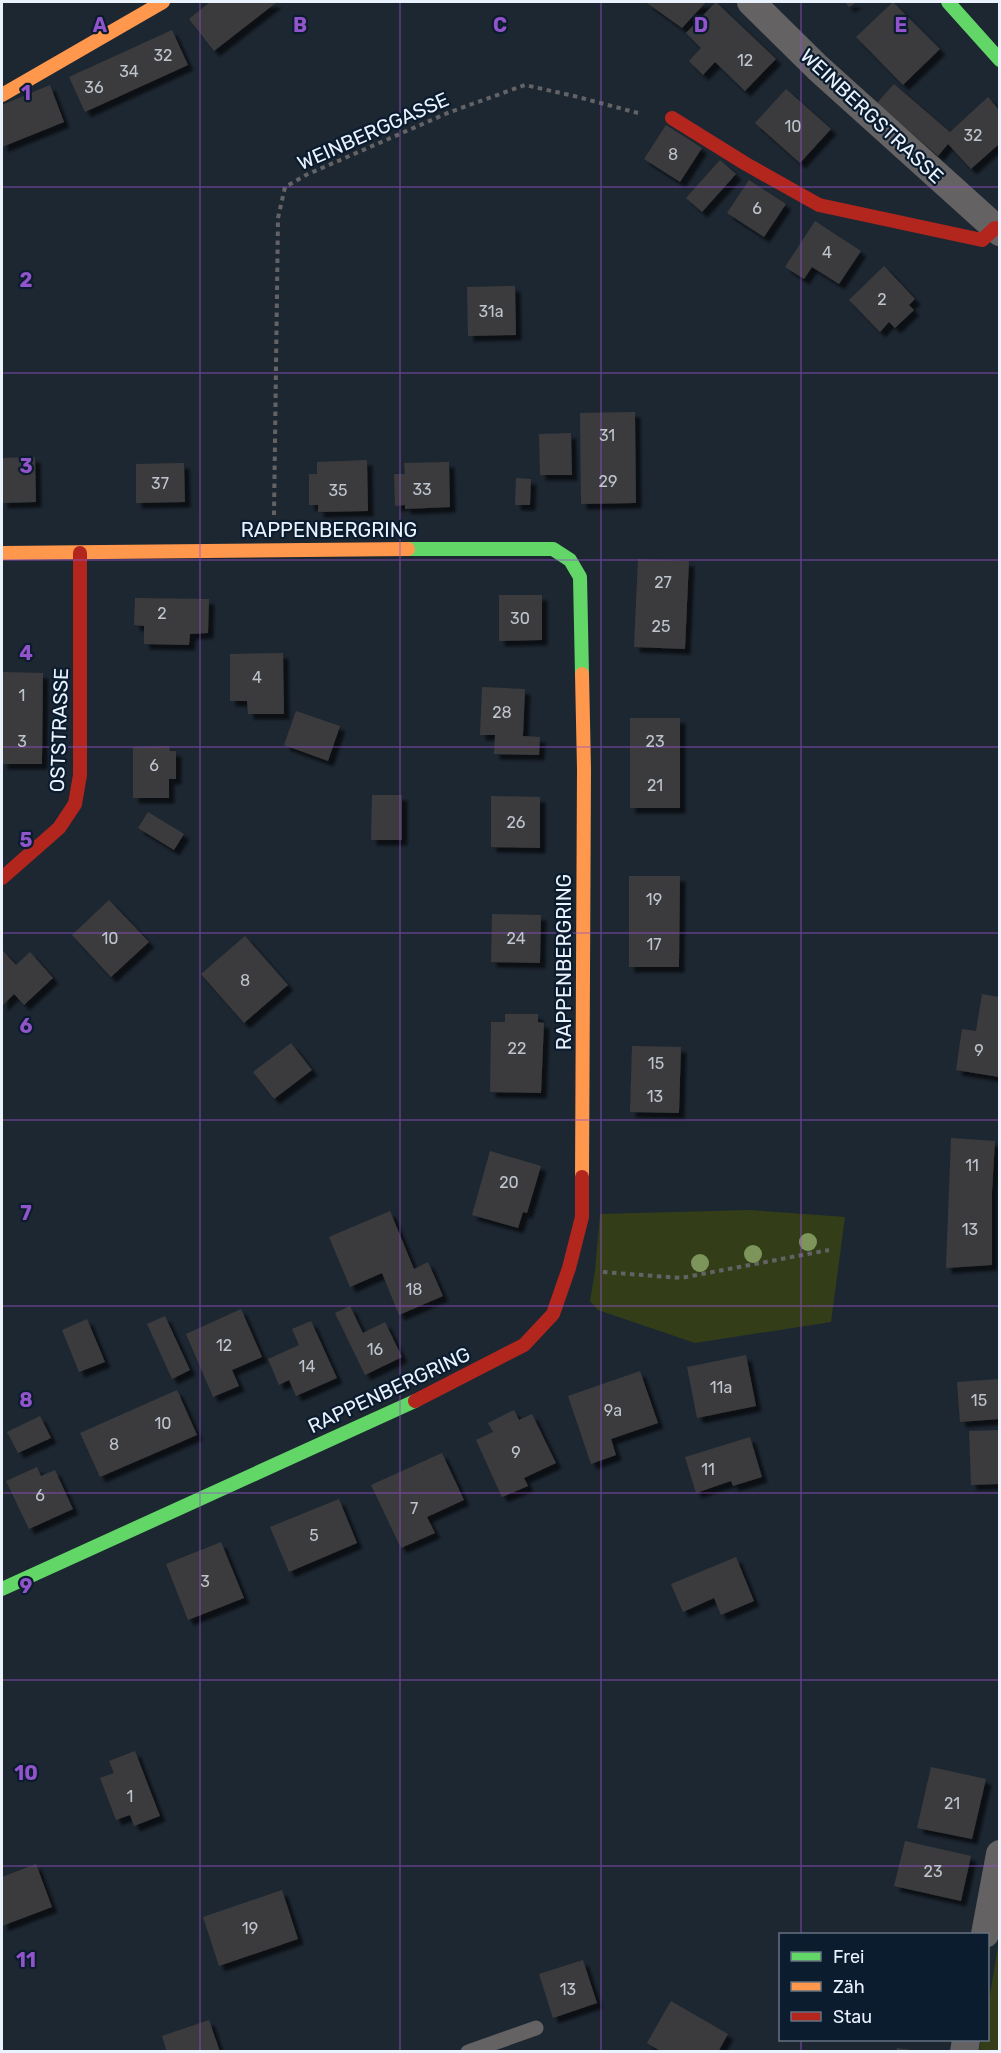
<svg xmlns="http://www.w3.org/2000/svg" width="1001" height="2053" font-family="Rubik,sans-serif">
	<defs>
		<filter id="shadow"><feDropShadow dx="5.5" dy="5.5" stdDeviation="1.5" flood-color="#0009"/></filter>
	</defs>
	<rect width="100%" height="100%" fill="#1d2732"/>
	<g fill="#333e19">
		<path d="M749 1210 845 1217 831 1322 695 1343 598 1310 590 1301 595 1271 600 1214Z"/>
		<path d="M999 1941V2051H979L981 2040H988V2006Z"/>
	</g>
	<g fill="#3b3b3c" filter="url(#shadow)">
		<path d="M210 2H277L214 51 189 19Z"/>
		<path d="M648 2H706L682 28 647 3Z"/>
		<path d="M716 2 776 59 745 91 715 62 703 75 689 61 701 48 686 33Z"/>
		<path d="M845 2H857L849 7Z"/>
		<path d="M893 2 940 49 903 85 856 37Z"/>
		<path d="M172 30 188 65 85 112 69 77Z"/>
		<path d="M894 84 950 132 988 97 999 110V144L971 169 948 144 938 156 877 103Z"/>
		<path d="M50 85 64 122 2 147V105Z"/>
		<path d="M786 89 831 129 800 163 755 123Z"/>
		<path d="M666 125 702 148 680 182 644 159Z"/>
		<path d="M720 160 736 174 702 212 686 198Z"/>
		<path d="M749 180 786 204 764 237 727 213Z"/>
		<path d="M815 221 861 251 839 284 812 267 804 279 785 267Z"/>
		<path d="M884 266 915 299 909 305 914 310 895 328 889 322 880 332 849 300Z"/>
		<path d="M515 286 516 335 468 336 467 287Z"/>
		<path d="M635 412 636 503 581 504 580 413Z"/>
		<path d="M571 433 572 475H540L539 434Z"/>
		<path d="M35 457 36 502 2 503V458Z"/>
		<path d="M367 460 368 511 318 512V505H309V474H317V462Z"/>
		<path d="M449 462 450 507 405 509V505L395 506 394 474H405L404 463Z"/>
		<path d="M184 463 185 502 136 503V464Z"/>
		<path d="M516 478 531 479 530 505H515Z"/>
		<path d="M638 559 689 561 685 649 634 647Z"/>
		<path d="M499 595H542V640L499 641Z"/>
		<path d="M135 598 209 599 208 633 190 634 189 645 144 644V626L134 625Z"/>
		<path d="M283 653 284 714H248L247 701H230V654Z"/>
		<path d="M2 672 43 673 42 764H2Z"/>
		<path d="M482 687 525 689 523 736 540 737 539 755 494 754 495 735H480Z"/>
		<path d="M296 711 340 726 328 761 284 745Z"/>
		<rect x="630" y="718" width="50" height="90"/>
		<path d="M169 746 170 751H176V779H169V798H133V747Z"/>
		<path d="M372 795H402V840H371Z"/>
		<path d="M491 796 540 797V848L491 847Z"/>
		<path d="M148 812 184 834 174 850 138 828Z"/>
		<path d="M629 876H680L679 967H629Z"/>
		<path d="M109 900 149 942 111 977 72 935Z"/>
		<path d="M492 914 541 915 540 963 491 962Z"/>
		<path d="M245 936 288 985 244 1023 201 974Z"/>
		<path d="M2 950 16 965 30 952 53 978 24 1005 14 994 2 1006Z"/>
		<path d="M982 994 999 997V1077L956 1070 962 1029 976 1031Z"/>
		<path d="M505 1014H538V1022L544 1023 541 1093 490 1092 491 1022H505Z"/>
		<path d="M291 1043 312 1070 274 1099 253 1072Z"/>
		<path d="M632 1046 681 1047 679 1113 630 1112Z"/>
		<path d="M951 1138 995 1141 992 1192V1265L946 1268Z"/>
		<path d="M490 1151 541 1166 527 1213 523 1212 518 1228 472 1215Z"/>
		<path d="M390 1211 414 1269 428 1262 443 1296 399 1315 382 1273 350 1287 329 1237Z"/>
		<path d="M350 1306 363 1333 385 1322 402 1357 365 1375 335 1313Z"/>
		<path d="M241 1309 262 1357 232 1370 239 1386 213 1397 186 1334Z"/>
		<path d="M165 1316 190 1370 172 1379 147 1324Z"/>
		<path d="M87 1319 105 1362 79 1372 62 1330Z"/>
		<path d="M311 1321 337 1378 296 1396 289 1380 279 1385 268 1359 299 1345 292 1329Z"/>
		<path d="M746 1355 756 1406 697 1418 687 1367Z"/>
		<path d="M640 1371 658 1423 611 1439 616 1455 591 1464 568 1396Z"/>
		<path d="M999 1379V1419L960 1422 957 1382Z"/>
		<path d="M177 1390 197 1435 100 1477 80 1433Z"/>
		<path d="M514 1410 519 1420 532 1414 556 1463 524 1478 528 1486 502 1497 476 1440 493 1432 488 1423Z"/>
		<path d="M40 1416 51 1438 18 1453 7 1432Z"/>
		<path d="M999 1430V1484L971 1485 969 1431Z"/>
		<path d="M750 1437 762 1477 733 1486 731 1481 696 1493 685 1457Z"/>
		<path d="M442 1453 464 1500 427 1517 435 1533 401 1548 371 1485Z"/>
		<path d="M37 1467 41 1476 55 1470 73 1509 29 1529 6 1481Z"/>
		<path d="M339 1499 357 1543 289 1572 270 1527Z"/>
		<path d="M221 1542 244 1598 188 1620 166 1564Z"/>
		<path d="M736 1557 754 1601 721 1615 714 1598 683 1612 671 1584Z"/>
		<path d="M135 1751 160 1816 134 1826 130 1815 116 1820 100 1778 114 1773 109 1761Z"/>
		<path d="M931 1767 986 1779 972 1839 917 1828Z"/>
		<path d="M905 1841 971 1856 961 1901 894 1886Z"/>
		<path d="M36 1864 52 1907 2 1926V1877Z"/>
		<path d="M282 1890 298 1939 219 1966 203 1917Z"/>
		<path d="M583 1960 597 2003 553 2018 539 1974Z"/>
		<path d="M671 2001 728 2034 718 2052H662L647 2043Z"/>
		<path d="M209 2020 220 2052H167L162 2036Z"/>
		<path d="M897 2048 911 2050V2052H896Z"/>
	</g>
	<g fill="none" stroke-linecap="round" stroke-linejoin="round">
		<g stroke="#636366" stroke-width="4" stroke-dasharray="4.5 4.5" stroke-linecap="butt">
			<path d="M274 515 278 218 285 187 306 175 450 112 525 85 574 96 638 113"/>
			<path d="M603 1272 681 1278 829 1250"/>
		</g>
		<path stroke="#656263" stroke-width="15" d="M468 2052 536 2028"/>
		<g stroke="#656263" stroke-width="28">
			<path d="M751 2 818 68 1000 232"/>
			<path d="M985 1934 1000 1854"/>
			<path d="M964 2052 966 2040"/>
		</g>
		<g stroke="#63d668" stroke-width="14">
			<path d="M948 2 1000 60"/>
			<path d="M408 549H553L570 560 580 577 582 674"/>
			<path d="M2 1589 415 1401"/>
		</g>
		<g stroke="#ff974d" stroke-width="14">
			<path d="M2 95 163 2"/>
			<path d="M2 553 408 549"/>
			<path d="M582 674 584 769 582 1177"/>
		</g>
		<g stroke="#b3261e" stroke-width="14">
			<path d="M672 118 746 164 819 205 982 240 995 228"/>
			<path d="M2 878 59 828 75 804 80 775V553"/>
			<path d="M415 1401 524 1345 553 1314 569 1268 582 1217V1177"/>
		</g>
	</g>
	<g fill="#7d945b">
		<circle cx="808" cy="1242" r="9"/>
		<circle cx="753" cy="1254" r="9"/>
		<circle cx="700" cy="1263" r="9"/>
	</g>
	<path fill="none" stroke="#9154cb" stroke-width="1.5" stroke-opacity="0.55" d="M200 2V2052M400 2V2052M601 2V2052M801 2V1934M2 187H1000M2 373H1000M2 560H1000M2 747H1000M2 933H1000M2 1120H1000M2 1306H1000M2 1493H1000M2 1680H1000M2 1866H1000M801 2040V2052"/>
	<g text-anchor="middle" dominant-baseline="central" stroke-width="4.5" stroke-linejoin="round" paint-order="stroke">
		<g font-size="16" fill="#bec4cd">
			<text x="163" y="55">32</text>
			<text x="745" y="60">12</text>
			<text x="129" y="71">34</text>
			<text x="94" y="87">36</text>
			<text x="793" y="126">10</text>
			<text x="973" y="135">32</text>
			<text x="673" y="154">8</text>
			<text x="757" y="208">6</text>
			<text x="827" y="252">4</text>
			<text x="882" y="299">2</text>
			<text x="491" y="311">31a</text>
			<text x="607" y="435">31</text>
			<text x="608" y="481">29</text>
			<text x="160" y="483">37</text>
			<text x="422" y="489">33</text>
			<text x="338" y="490">35</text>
			<text x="663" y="582">27</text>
			<text x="162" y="613">2</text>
			<text x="520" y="618">30</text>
			<text x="661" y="626">25</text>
			<text x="257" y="677">4</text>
			<text x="22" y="695">1</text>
			<text x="502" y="712">28</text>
			<text x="22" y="741">3</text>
			<text x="655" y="741">23</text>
			<text x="154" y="765">6</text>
			<text x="655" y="785">21</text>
			<text x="516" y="822">26</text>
			<text x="654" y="899">19</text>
			<text x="110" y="938">10</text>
			<text x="516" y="938">24</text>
			<text x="654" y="944">17</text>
			<text x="245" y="980">8</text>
			<text x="517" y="1048">22</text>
			<text x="979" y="1050">9</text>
			<text x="656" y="1063">15</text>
			<text x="655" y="1096">13</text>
			<text x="972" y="1165">11</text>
			<text x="509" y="1182">20</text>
			<text x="970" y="1229">13</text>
			<text x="414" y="1289">18</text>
			<text x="224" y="1345">12</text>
			<text x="375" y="1349">16</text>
			<text x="307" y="1366">14</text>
			<text x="721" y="1387">11a</text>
			<text x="979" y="1400">15</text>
			<text x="613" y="1410">9a</text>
			<text x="163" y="1423">10</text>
			<text x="114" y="1444">8</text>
			<text x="516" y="1452">9</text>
			<text x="708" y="1469">11</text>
			<text x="40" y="1495">6</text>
			<text x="414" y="1508">7</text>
			<text x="314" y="1535">5</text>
			<text x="205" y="1581">3</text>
			<text x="130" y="1796">1</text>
			<text x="952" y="1803">21</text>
			<text x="933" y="1871">23</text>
			<text x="250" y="1928">19</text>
			<text x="568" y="1989">13</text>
		</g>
		<g font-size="20" fill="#e9f2fd" stroke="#0c1c2f">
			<text transform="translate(872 116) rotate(43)">WEINBERGSTRASSE</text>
			<text transform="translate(373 131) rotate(-24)">WEINBERGGASSE</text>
			<text x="329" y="530">RAPPENBERGRING</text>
			<text transform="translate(59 730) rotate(-88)">OSTSTRASSE</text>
			<text transform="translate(564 962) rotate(-90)">RAPPENBERGRING</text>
			<text transform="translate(389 1390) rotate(-25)">RAPPENBERGRING</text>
		</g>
	</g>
	<g font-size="20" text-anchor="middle" font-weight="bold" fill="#9154cb" stroke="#0c1c2f" stroke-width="4.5" stroke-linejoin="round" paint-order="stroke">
		<text x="100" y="32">A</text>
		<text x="300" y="32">B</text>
		<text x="500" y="32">C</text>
		<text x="701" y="32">D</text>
		<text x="901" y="32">E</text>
		<text x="26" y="100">1</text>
		<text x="26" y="287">2</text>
		<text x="26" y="473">3</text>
		<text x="26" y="660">4</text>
		<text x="26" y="847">5</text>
		<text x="26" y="1033">6</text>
		<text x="26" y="1220">7</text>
		<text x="26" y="1407">8</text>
		<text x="26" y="1593">9</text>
		<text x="26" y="1780">10</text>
		<text x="26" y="1967">11</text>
	</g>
	<rect width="1001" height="2053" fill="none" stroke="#e9f2fd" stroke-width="6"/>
	<rect x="779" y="1933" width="210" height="108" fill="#0c1c2f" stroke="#647281" stroke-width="1.5"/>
	<rect x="791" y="1952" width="30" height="9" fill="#63d668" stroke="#647281" stroke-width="1.5"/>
	<text x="833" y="1963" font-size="18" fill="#e9f2fd">Frei</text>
	<rect x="791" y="1982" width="30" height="9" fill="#ff974d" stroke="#647281" stroke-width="1.5"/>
	<text x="833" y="1993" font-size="18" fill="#e9f2fd">Zäh</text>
	<rect x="791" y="2012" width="30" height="9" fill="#b3261e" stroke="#647281" stroke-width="1.5"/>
	<text x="833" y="2023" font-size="18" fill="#e9f2fd">Stau</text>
</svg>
